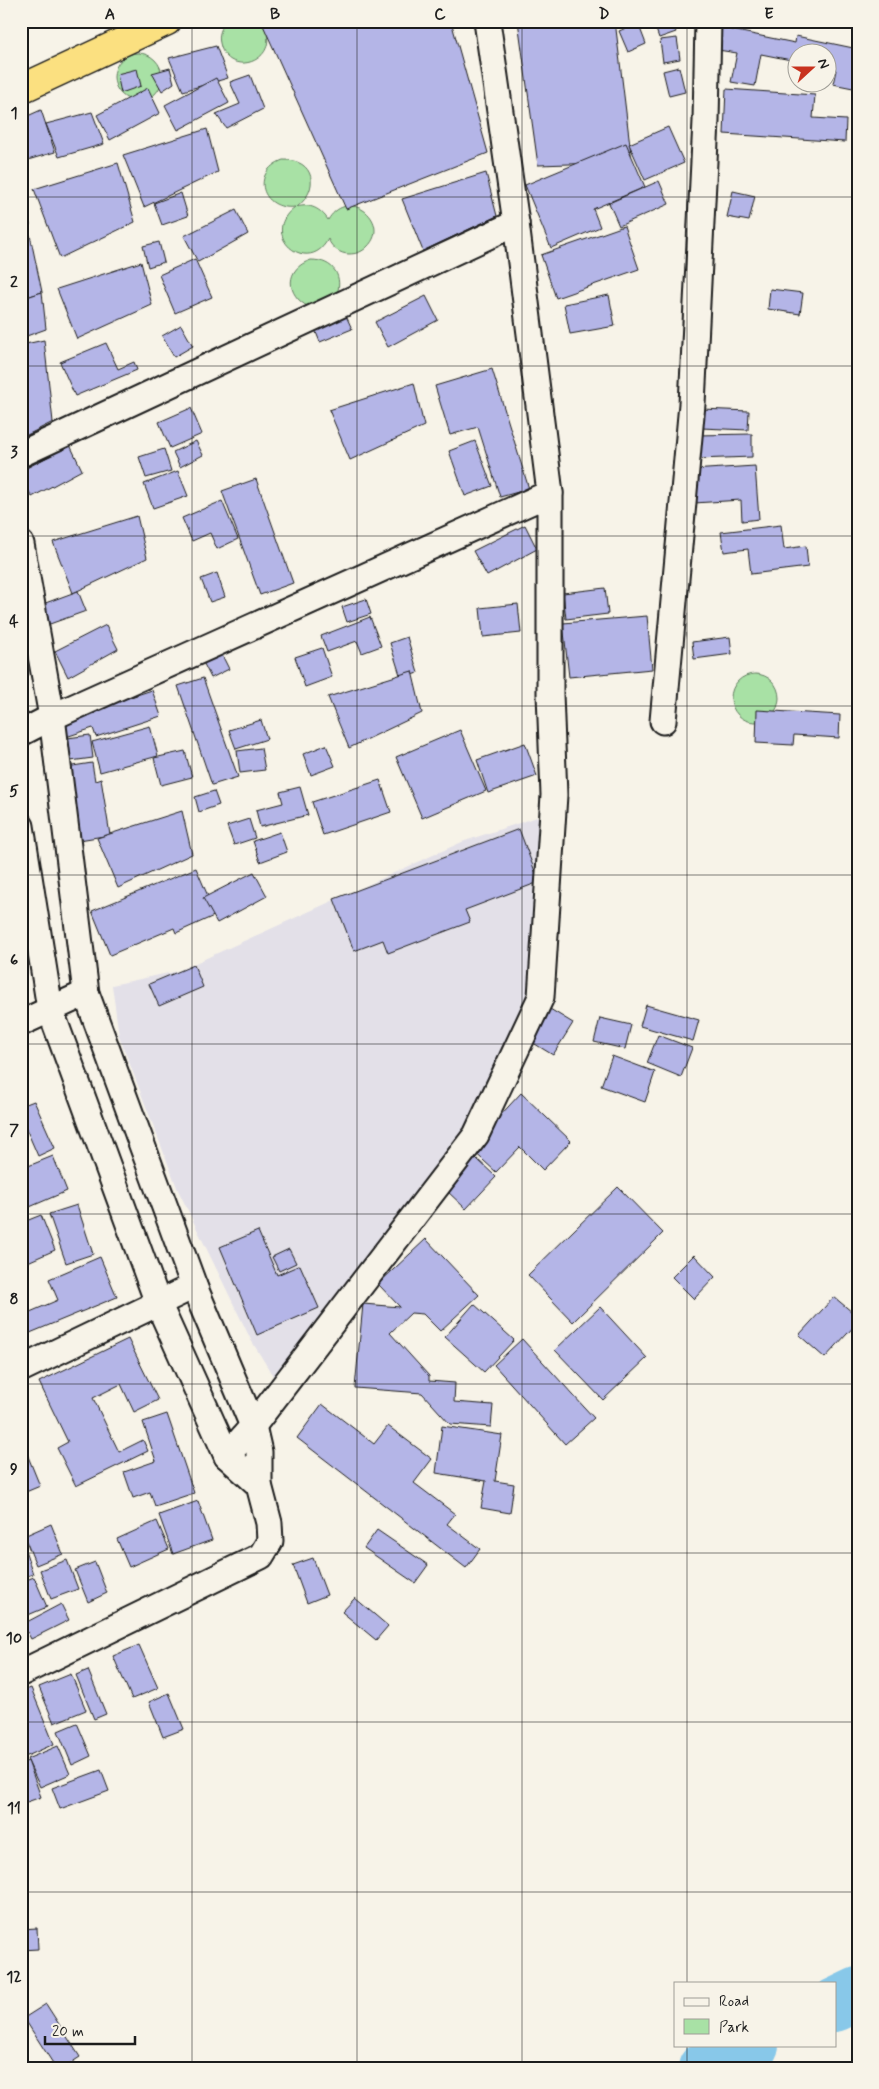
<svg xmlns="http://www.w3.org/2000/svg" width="879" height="2089" font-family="Mynerve,sans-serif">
	<rect width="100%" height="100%" fill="#f7f3e8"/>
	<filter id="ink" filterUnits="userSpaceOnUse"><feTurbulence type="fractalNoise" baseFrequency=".02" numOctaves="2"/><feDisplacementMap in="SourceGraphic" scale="10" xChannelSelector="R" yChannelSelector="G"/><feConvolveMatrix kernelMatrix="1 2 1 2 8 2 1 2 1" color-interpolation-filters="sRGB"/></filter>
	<g filter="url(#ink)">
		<path fill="#e3e0e8" d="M555 811 545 988 456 1168 357 1313 304 1372 273 1376 251 1340 178 1190 119 1036 112 985 178 971 462 842Z"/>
		<g fill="#a8e1a5" stroke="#627e60">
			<path d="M227 21 262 23C286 60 227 81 220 43 218 35 221 27 227 21Z"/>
			<circle cx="138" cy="77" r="24"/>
			<path d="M283 160C315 159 320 189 297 207 310 203 321 209 328 220 349 185 393 223 367 247 362 252 356 254 349 254 340 254 332 248 328 239 309 277 257 235 295 207 261 211 250 172 283 160Z"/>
			<path d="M311 260C334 260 344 277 336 297L309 307C285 295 285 268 311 260Z"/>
			<circle cx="755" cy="698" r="24"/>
		</g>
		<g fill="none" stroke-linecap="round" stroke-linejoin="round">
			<g stroke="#88c8e9" stroke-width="54">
				<path d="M835 2005 858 1994"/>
				<path d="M705 2068 752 2045"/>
			</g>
		</g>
		<g fill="#b4b5e7" stroke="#1c1c1c">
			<path d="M265 21H451L488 153 346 209 262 23Z"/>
			<path d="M518 21H615L632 162 538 165Z"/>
			<path d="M653 21H672L676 32 659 38Z"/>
			<path d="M638 23 646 44 628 52 619 31Z"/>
			<path d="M722 28 795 43 796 36 858 49V89L833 84 836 70 826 68V52H796V61L761 54 755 86 731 82 737 53 718 50Z"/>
			<path d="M677 38 680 59 663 62 660 40Z"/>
			<path d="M216 46 228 78 183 91 169 58Z"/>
			<path d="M679 67 685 92 669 96 663 71Z"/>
			<path d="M170 68 174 83 162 91 152 73Z"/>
			<path d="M137 69 141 86 121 93 117 74Z"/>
			<path d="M250 75 263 109 226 128 216 114 240 104 230 82Z"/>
			<path d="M216 78 229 103 178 130 165 105Z"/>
			<path d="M148 88 160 113 110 140 97 115Z"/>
			<path d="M726 89 815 95 813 118 846 120 845 142 724 134Z"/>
			<path d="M41 110 55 152 21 162V119Z"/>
			<path d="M92 112 104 144 59 157 46 124Z"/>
			<path d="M668 127 684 163 645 180 629 144Z"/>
			<path d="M207 129 218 172 144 207 123 155Z"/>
			<path d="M626 143 645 187 593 209 600 227 551 248 525 185Z"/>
			<path d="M118 163 135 222 60 258 34 189Z"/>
			<path d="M486 173 497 216 423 251 402 199Z"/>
			<path d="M659 181 669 204 619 226 609 203Z"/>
			<path d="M21 183 30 225 21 226Z"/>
			<path d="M733 191 755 196 749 221 727 217Z"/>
			<path d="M181 193 188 216 162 225 154 203Z"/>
			<path d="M236 210 248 234 198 262 184 236Z"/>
			<path d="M624 226 639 269 556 298 541 255Z"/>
			<path d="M30 235 42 292 21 299V237Z"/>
			<path d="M159 242 164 262 148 267 143 246Z"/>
			<path d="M195 259 212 297 175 313 159 275Z"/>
			<path d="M141 262 152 305 77 339 57 289Z"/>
			<path d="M770 289 803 293 800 314 768 309Z"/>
			<path d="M42 292 46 329 21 338V299Z"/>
			<path d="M609 295 615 326 570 334 564 304Z"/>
			<path d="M426 296 438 320 388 347 375 322Z"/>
			<path d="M342 307 352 329 320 342 311 320Z"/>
			<path d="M181 325 193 346 174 357 162 336Z"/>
			<path d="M44 340 53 422 21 438V345Z"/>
			<path d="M106 343 118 369 134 362 137 370 75 396 60 362Z"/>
			<path d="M492 369 529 489 500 497 478 427 450 435 435 386Z"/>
			<path d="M414 383 424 426 350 460 329 410Z"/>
			<path d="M191 408 202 434 170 448 159 422Z"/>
			<path d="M702 409 749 411 748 430 701 428Z"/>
			<path d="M752 434V457L697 459V435Z"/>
			<path d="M196 441 203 455 180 467 173 452Z"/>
			<path d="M475 441 492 486 465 496 449 451Z"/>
			<path d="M70 445 82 470 32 497 21 477V471Z"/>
			<path d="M164 449 171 471 146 478 139 457Z"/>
			<path d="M755 466 759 519 742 521 741 500 694 503 691 470Z"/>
			<path d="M178 471 188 496 153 508 144 484Z"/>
			<path d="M256 479 293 583 260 595 222 491Z"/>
			<path d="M222 501 238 539 217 549 210 533 192 541 182 518Z"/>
			<path d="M137 516 147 558 73 593 53 542Z"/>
			<path d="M525 525 537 549 487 576 473 551Z"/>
			<path d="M781 525 784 549 806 546 808 567 751 574 748 549 724 552 721 532Z"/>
			<path d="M217 573 225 597 210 602 201 579Z"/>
			<path d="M605 588 608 614 566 619 563 593Z"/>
			<path d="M78 591 86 611 47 625 40 605Z"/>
			<path d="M366 599 371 614 347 622 342 607Z"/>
			<path d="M518 604 521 633 483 637 480 608Z"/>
			<path d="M647 616 652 669 569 677 563 623Z"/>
			<path d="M370 617 381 646 362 653 357 641 327 652 321 636Z"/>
			<path d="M106 625 118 649 68 677 55 651Z"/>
			<path d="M407 637 418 673 401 678 390 643Z"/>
			<path d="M730 637 732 654 694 659 692 642Z"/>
			<path d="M322 648 332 677 305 687 295 657Z"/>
			<path d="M220 651 229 669 211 678 202 660Z"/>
			<path d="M412 671 422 713 349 748 328 697Z"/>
			<path d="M203 678 238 777 212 785 178 686Z"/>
			<path d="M152 690 161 716 96 737 93 728 66 737 61 720Z"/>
			<path d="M757 710 840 715 839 738 794 735 793 745 756 743Z"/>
			<path d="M261 720 267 739 236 749 229 730Z"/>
			<path d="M150 726 158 756 100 772 92 742Z"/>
			<path d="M460 730 486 791 422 818 396 757Z"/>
			<path d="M90 735 93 758 63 762 60 739Z"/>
			<path d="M525 743 537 776 488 793 477 760Z"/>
			<path d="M326 745 335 766 311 775 303 754Z"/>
			<path d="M261 748 265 770 240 773 237 751Z"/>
			<path d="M185 751 192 777 161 785 154 758Z"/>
			<path d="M92 763 95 781 101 779 110 835 73 841 60 768Z"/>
			<path d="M380 780 391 812 323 835 312 802Z"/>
			<path d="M300 787 308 815 260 827 256 810 283 803 280 792Z"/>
			<path d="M214 791 219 805 199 812 195 797Z"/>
			<path d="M182 811 192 854 118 888 97 838Z"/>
			<path d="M249 819 255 838 234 845 227 826Z"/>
			<path d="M519 829 539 882 465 910 470 922 388 953 383 940 354 951 334 899Z"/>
			<path d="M280 832 287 852 260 862 253 841Z"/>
			<path d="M196 868 216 915 176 933 174 928 110 955 92 911Z"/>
			<path d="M254 872 267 896 217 923 203 898Z"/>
			<path d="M194 965 203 987 159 1006 149 984Z"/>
			<path d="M646 1005 699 1020 693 1041 640 1026Z"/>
			<path d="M550 1009 573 1023 553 1055 530 1041Z"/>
			<path d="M600 1018 631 1025 625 1049 594 1042Z"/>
			<path d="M658 1035 692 1048 681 1077 647 1063Z"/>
			<path d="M612 1056 655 1072 645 1102 601 1086Z"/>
			<path d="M521 1093 571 1141 543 1170 520 1147 496 1172 470 1148Z"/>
			<path d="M34 1101 55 1148 38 1156 21 1117V1106Z"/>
			<path d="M53 1156 67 1191 25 1209 21 1201V1169Z"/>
			<path d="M476 1158 496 1177 466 1209 446 1190Z"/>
			<path d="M618 1187 663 1233 573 1322 528 1275Z"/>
			<path d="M77 1205 93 1254 66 1263 49 1214Z"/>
			<path d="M41 1215 55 1250 21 1265V1223Z"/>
			<path d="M258 1231 277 1275 300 1265 319 1308 257 1335 220 1247Z"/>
			<path d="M426 1239 479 1295 440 1331 423 1314 411 1313 390 1333 429 1376V1381L455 1383 454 1402 493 1405 491 1427 450 1424 422 1393 355 1388 363 1304 400 1307 378 1284Z"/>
			<path d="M289 1249 296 1263 279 1271 272 1257Z"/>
			<path d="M694 1255 715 1277 694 1299 672 1277Z"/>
			<path d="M100 1257 117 1297 30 1333 23 1315 58 1300 49 1279Z"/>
			<path d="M834 1297 858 1317V1322L825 1358 799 1335Z"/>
			<path d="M474 1304 514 1340 484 1372 445 1337Z"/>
			<path d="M600 1307 647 1358 603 1400 555 1350Z"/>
			<path d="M128 1339 158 1400 134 1412 121 1384 93 1398 119 1452 143 1440 148 1451 76 1486 57 1448 68 1442 39 1382Z"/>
			<path d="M522 1339 594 1418 565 1444 494 1365Z"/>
			<path d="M322 1404 374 1444 388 1426 432 1459 414 1483 455 1514 447 1524 480 1549 466 1568 297 1438Z"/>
			<path d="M167 1414 194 1493 155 1506 150 1492 133 1498 124 1472 156 1461 143 1422Z"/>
			<path d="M442 1426 502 1435 495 1481 514 1484 510 1513 481 1508 486 1481 436 1473Z"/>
			<path d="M27 1454 40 1486 21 1494V1457Z"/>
			<path d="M198 1501 212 1540 173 1554 159 1515Z"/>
			<path d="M157 1521 169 1549 129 1567 117 1539Z"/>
			<path d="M51 1524 63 1554 36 1565 24 1536Z"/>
			<path d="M377 1530 428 1565 415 1583 364 1548Z"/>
			<path d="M21 1538 33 1574 21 1578Z"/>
			<path d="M313 1558 327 1595 307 1603 293 1565Z"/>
			<path d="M67 1560 78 1589 51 1599 40 1570Z"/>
			<path d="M95 1562 107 1593 88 1602 75 1570Z"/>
			<path d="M34 1577 47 1607 21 1618V1582Z"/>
			<path d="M355 1598 388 1626 376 1640 342 1612Z"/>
			<path d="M61 1604 69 1620 31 1639 23 1624Z"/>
			<path d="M139 1645 158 1688 132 1699 113 1656Z"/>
			<path d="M88 1670 106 1714 94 1719 76 1675Z"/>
			<path d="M71 1674 86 1710 54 1723 39 1687Z"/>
			<path d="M31 1688 54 1744 25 1757 21 1748V1692Z"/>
			<path d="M169 1693 184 1729 163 1737 149 1702Z"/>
			<path d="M77 1723 91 1756 72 1765 58 1731Z"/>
			<path d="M58 1746 70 1774 40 1787 27 1759Z"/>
			<path d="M28 1761 41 1797 24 1803 21 1794V1764Z"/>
			<path d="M101 1770 109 1791 60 1809 52 1788Z"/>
			<path d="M37 1928 38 1949 21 1950V1929Z"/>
			<path d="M46 2004 80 2057 63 2068H56L24 2018Z"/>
		</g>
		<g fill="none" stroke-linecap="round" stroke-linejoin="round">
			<g stroke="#1c1c1c" stroke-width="29">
				<g id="minor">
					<path d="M21 454 516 223"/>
					<path d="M21 544 52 717 86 993 194 1286 253 1426 259 1452V1485L269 1523 270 1541 261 1556 21 1673"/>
					<path d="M663 721 692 404 706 121 708 21"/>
					<path d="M21 733 52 717 550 493"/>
					<path d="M21 826 50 1009 158 1303 227 1456 259 1485"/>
					<path d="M21 1023 86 993"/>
					<path d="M21 1369 194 1286"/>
					<path d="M227 1456 253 1426 476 1135 541 997 554 795 550 694V493L516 223 487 21"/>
				</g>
			</g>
			<g stroke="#1c1c1c" stroke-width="31">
				<path id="trunk" d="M21 89 167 21"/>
			</g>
			<use href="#minor" stroke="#f7f3e8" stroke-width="25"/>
			<use href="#trunk" stroke="#fbe080" stroke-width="28"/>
		</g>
	</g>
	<path fill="none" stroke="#1c1c1c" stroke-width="1" stroke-opacity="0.55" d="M192 21V2068M357 21V2068M522 21V2068M687 21V1983M21 197H858M21 366H858M21 536H858M21 706H858M21 875H858M21 1044H858M21 1214H858M21 1384H858M21 1553H858M21 1722H858M21 1892H858M687 2045V2068"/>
	<rect width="879" height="2089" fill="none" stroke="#f7f3e8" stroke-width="55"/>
	<rect x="674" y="1982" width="162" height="65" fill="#f7f3e8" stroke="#9f9d96"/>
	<rect x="684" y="1998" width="25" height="8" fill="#f7f3e8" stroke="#9f9d96"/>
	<text x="719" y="2006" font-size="15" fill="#1c1c1c">Road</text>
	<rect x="684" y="2019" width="25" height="15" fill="#a8e1a5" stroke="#9f9d96"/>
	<text x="719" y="2032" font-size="15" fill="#1c1c1c">Park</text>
	<g transform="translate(812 68) rotate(69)"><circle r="24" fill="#f7f3e8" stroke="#9f9d96"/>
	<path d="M0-4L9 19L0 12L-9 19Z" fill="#c8321e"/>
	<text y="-8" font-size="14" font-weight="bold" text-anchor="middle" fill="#1c1c1c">N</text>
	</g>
	<path d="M45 2036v8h90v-8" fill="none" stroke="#1c1c1c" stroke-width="2.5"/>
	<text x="52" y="2036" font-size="15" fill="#1c1c1c" stroke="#f7f3e8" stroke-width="4" paint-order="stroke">20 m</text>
	<rect x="28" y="28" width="824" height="2034" fill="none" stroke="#1c1c1c" stroke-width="2"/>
	<g font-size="16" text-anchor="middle" font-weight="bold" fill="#1c1c1c">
		<text x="110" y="19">A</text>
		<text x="275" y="19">B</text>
		<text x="440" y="19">C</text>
		<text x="604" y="19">D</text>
		<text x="769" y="19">E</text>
		<text x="14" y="118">1</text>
		<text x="14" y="287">2</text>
		<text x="14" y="457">3</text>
		<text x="14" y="626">4</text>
		<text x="14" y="796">5</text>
		<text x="14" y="965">6</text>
		<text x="14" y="1135">7</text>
		<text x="14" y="1304">8</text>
		<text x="14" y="1474">9</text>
		<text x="14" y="1643">10</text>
		<text x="14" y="1813">11</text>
		<text x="14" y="1982">12</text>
	</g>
</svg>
